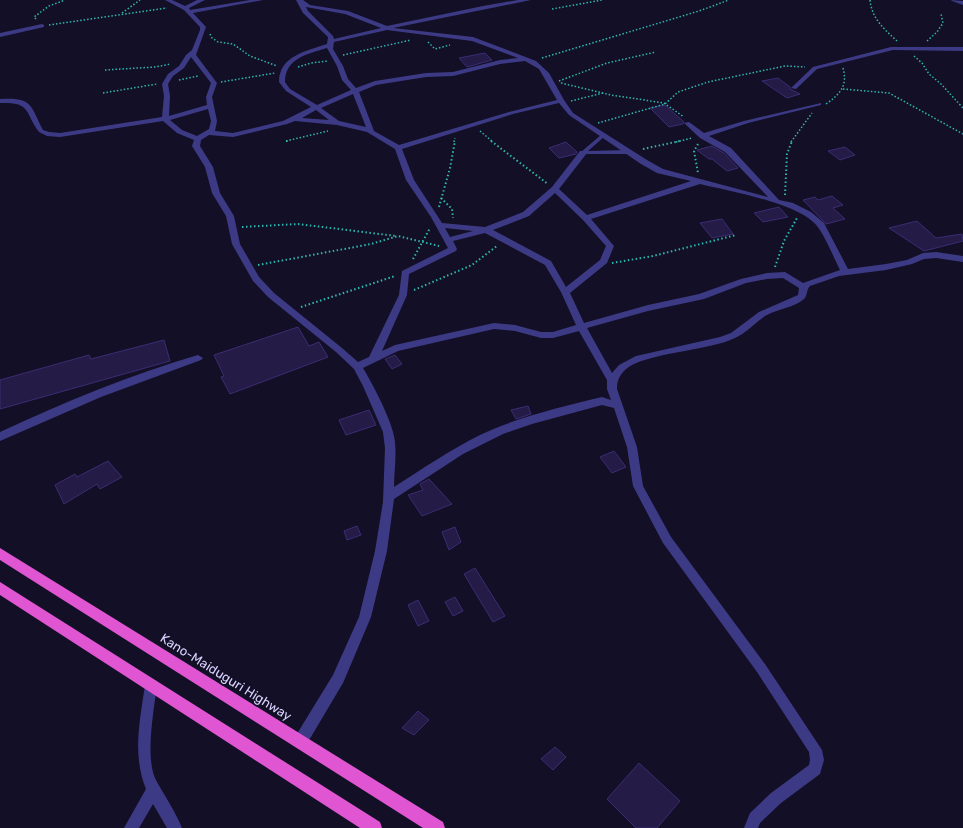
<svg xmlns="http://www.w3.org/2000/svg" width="963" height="828" font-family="Rubik,sans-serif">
	<rect width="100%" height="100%" fill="#130f26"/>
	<g fill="#241b47" stroke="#3b2d73">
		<path d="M485 53 492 60 467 67 459 58Z"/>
		<path d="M778 78 790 87V89L800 94 787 98 762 81Z"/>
		<path d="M665 105 684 122 683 124 669 127 650 108Z"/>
		<path d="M566 142 577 152 576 154 559 158 549 148Z"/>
		<path d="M712 146 724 153 738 168 727 171 712 159H709L697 150Z"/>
		<path d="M845 147 855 155 840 160 828 151Z"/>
		<path d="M832 196 843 205 833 208 845 219 826 224 803 200 815 197 818 200Z"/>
		<path d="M779 207 788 217 763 222 754 213Z"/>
		<path d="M722 219 733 234 712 238 700 223Z"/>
		<path d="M917 221 936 238 962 234 963 241 924 251 889 228Z"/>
		<path d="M298 327 309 346 319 342 328 357 230 394 221 377 224 376 214 355Z"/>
		<path d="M164 340 170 361 0 409V380L89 355 91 359Z"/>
		<path d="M395 355 402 364 392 369 385 359Z"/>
		<path d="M528 406 531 414 516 419 511 410Z"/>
		<path d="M369 410 376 425 346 435 339 420Z"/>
		<path d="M614 451 626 467 612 473 600 457Z"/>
		<path d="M108 461 122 477 100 489 97 484 64 504 55 485 75 474 77 477Z"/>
		<path d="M429 479 452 504 422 516 408 495 423 490 420 484Z"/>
		<path d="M357 526 361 535 347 540 344 531Z"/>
		<path d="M455 527 461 542 449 550 442 532Z"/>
		<path d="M475 568 505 616 493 622 464 574Z"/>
		<path d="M455 597 463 611 453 616 445 602Z"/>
		<path d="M418 600 429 621 418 626 408 605Z"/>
		<path d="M418 711 429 720 414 735 402 728Z"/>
		<path d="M555 747 566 757 553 770 541 759Z"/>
		<path d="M639 763 680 801 657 828H636L607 799Z"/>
	</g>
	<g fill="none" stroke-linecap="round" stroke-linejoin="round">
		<g stroke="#2fb8b0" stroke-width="1.5" stroke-dasharray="1.5 2" stroke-linecap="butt">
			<path d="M870 0C872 19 884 29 897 41"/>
			<path d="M552 9 602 0"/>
			<path d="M122 13 140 0"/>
			<path d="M36 19 34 17 49 6 65 0"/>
			<path d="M49 25 167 8"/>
			<path d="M210 34 212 38 218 42 233 44 250 56 277 66"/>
			<path d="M927 41 937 32 943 23 941 14"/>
			<path d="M428 42 435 49 450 45"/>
			<path d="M343 55 411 40"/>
			<path d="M914 56 922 63 929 74 941 84 963 108"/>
			<path d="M542 58 699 11 729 0"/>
			<path d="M298 67 311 63 328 61"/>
			<path d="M105 70 155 67 171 64"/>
			<path d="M179 80 198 76"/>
			<path d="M559 81 607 63 656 52"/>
			<path d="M221 82 275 73"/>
			<path d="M561 83 611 95 664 103 684 117"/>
			<path d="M843 89 889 93 963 134"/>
			<path d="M103 93 157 84"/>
			<path d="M571 101 603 93"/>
			<path d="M826 104C840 94 848 86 843 68"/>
			<path d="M598 123 665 104 678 92 708 82 785 66 805 67"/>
			<path d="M480 131 493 142"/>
			<path d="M286 141 328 131"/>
			<path d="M454 142 455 138"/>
			<path d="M676 142 692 138"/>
			<path d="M791 142 812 113"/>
		</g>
		<g stroke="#2fb8b0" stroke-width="2" stroke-dasharray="1.5 2.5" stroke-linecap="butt">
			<path d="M286 141H288"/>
			<path d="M491 141 548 184"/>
			<path d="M698 144 694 151 698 173"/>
			<path d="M643 149 680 141"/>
			<path d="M785 195 787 154 792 141"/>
			<path d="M441 198 452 209 453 218"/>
			<path d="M439 207 450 168 455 141"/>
			<path d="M242 227 298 224 396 236"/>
			<path d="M413 259 430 228"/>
			<path d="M612 263 653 256 736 235"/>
			<path d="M258 265 371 244 398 236 439 246"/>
			<path d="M775 267 784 241 797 218"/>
			<path d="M414 290 472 265 497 246"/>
			<path d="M301 307 395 276"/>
		</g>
		<path fill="#3d3a85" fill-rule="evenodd" d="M601 135 605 136 588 151 629 150 632 152 629 154H581V152Z"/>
		<g fill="#3d3a85" fill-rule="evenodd">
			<path d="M165 0H172L185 6 197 0H205L189 8 190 10 250 0H263L193 13 206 27 196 55 217 83 212 97 217 121 215 131 233 133 283 121 311 107 286 91 279 82C279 56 306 51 327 44L328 37 303 13 296 0H303L310 5 348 11 387 26 483 6 518 0H531L393 28 473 37 536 61 549 73 564 100 573 113 647 160 663 169 768 197 725 152 700 138 684 123 689 122 704 133 744 121 821 103V105L748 123 709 136 731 148 779 200 793 203 811 212 824 223 848 269 886 264 907 260 923 253 936 252 963 256V262L936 258 924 259 912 264 886 270 839 276 810 286C806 290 808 295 804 299 794 308 776 309 765 316 755 323 746 333 735 338 709 351 642 353 625 370 619 376 617 381 617 389L637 447 643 486 671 537 765 664 822 750 824 760 820 774 781 803 760 823 758 828H744L750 813 771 793 809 765 810 760 809 752 757 672 663 543 633 486 627 447 614 408 602 405 532 424 503 434 463 454 394 499 387 551 371 617 343 683 305 747 300 749 295 747 293 742 295 737 333 675 359 617 375 551 383 502 385 448 383 432 363 386 354 369 336 352 268 297 253 281 232 244 226 216 212 193 205 167 192 146 194 140 177 133 163 121 60 137 47 136 39 132C24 112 32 102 0 103V99C33 97 30 105 43 130L49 132 60 133 162 117 164 96 162 84 168 74 179 66 186 55 192 50 200 30V27L184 10ZM306 7 345 14 381 28 334 39 333 36 308 11ZM387 30 472 41 518 58 500 60 453 72 426 73 375 81 356 88 348 79 343 66 333 49 334 42ZM327 48 337 66 342 80 351 90 317 105 290 89 285 82C285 58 308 54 327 48ZM191 57 211 83 206 97 207 105 169 116 170 96 168 84 173 76 184 68ZM525 61 539 69 557 100 509 112 399 145 374 131 359 92 376 85 426 77 453 76 500 64ZM353 94 366 127 339 121 321 108ZM559 103 569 115 641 164 657 173 691 181 587 215 559 189 587 153 583 151H580L552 187 523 212 485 227 442 223 414 180 402 149 513 114ZM208 109 211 121 209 129 197 136 182 130 170 120ZM316 110 329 120 302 118ZM295 121 337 125 367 132 395 149 406 180 431 217 448 248 402 271 399 295 369 357 358 362 342 348 274 293 259 277 240 244 234 216 220 193 213 167 200 146 201 140 209 135 233 137 287 124ZM700 184C729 191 799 203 817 226 825 236 834 258 840 270L803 283 785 272 767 273 741 279 699 294 648 305 584 323 570 293 607 263 614 246 591 219ZM555 193 583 220 606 246 600 260 566 287 551 261 493 230 529 216ZM445 228 473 231 450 237ZM485 233 545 265 561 292 576 325 553 332H541L515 325 494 323 395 345 382 351 407 295 409 274 456 251 457 249 453 241ZM783 278 799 288 798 295 759 312 731 333 720 337 636 356 619 365 612 373 587 328 648 311 704 299 746 283 767 279ZM494 329 515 331 541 338H553L579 331 607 380V389L611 400 602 397C561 407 518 417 480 435 450 450 422 469 394 487 394 470 398 449 393 432 388 413 373 385 363 368L398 351Z"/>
			<path d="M951 0 963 1V5L952 1Z"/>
			<path d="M42 24 44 25V27L0 37V33Z"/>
			<path d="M891 47H963V51L893 50 817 69 796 89 791 88 813 67Z"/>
			<path d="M198 355 203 358 201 360 101 397 0 441V432C64 402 130 375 198 355Z"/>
			<path d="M151 679 156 681 157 685C154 710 144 761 157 782 165 796 176 813 182 828H167L153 804 139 828H124L146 789C132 755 140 720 145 685L146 681Z"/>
		</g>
		<g fill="#e055d1" fill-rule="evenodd">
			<path d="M0 548 443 822 445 828H423L0 560Z"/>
			<path d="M0 582 380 822 382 828H360L0 595Z"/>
		</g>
	</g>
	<g text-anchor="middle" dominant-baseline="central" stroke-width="3.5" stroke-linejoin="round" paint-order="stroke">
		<g font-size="13" fill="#d9d4ff" stroke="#130f26">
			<text transform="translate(226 677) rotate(32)">Kano-Maiduguri Highway</text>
		</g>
	</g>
</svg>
